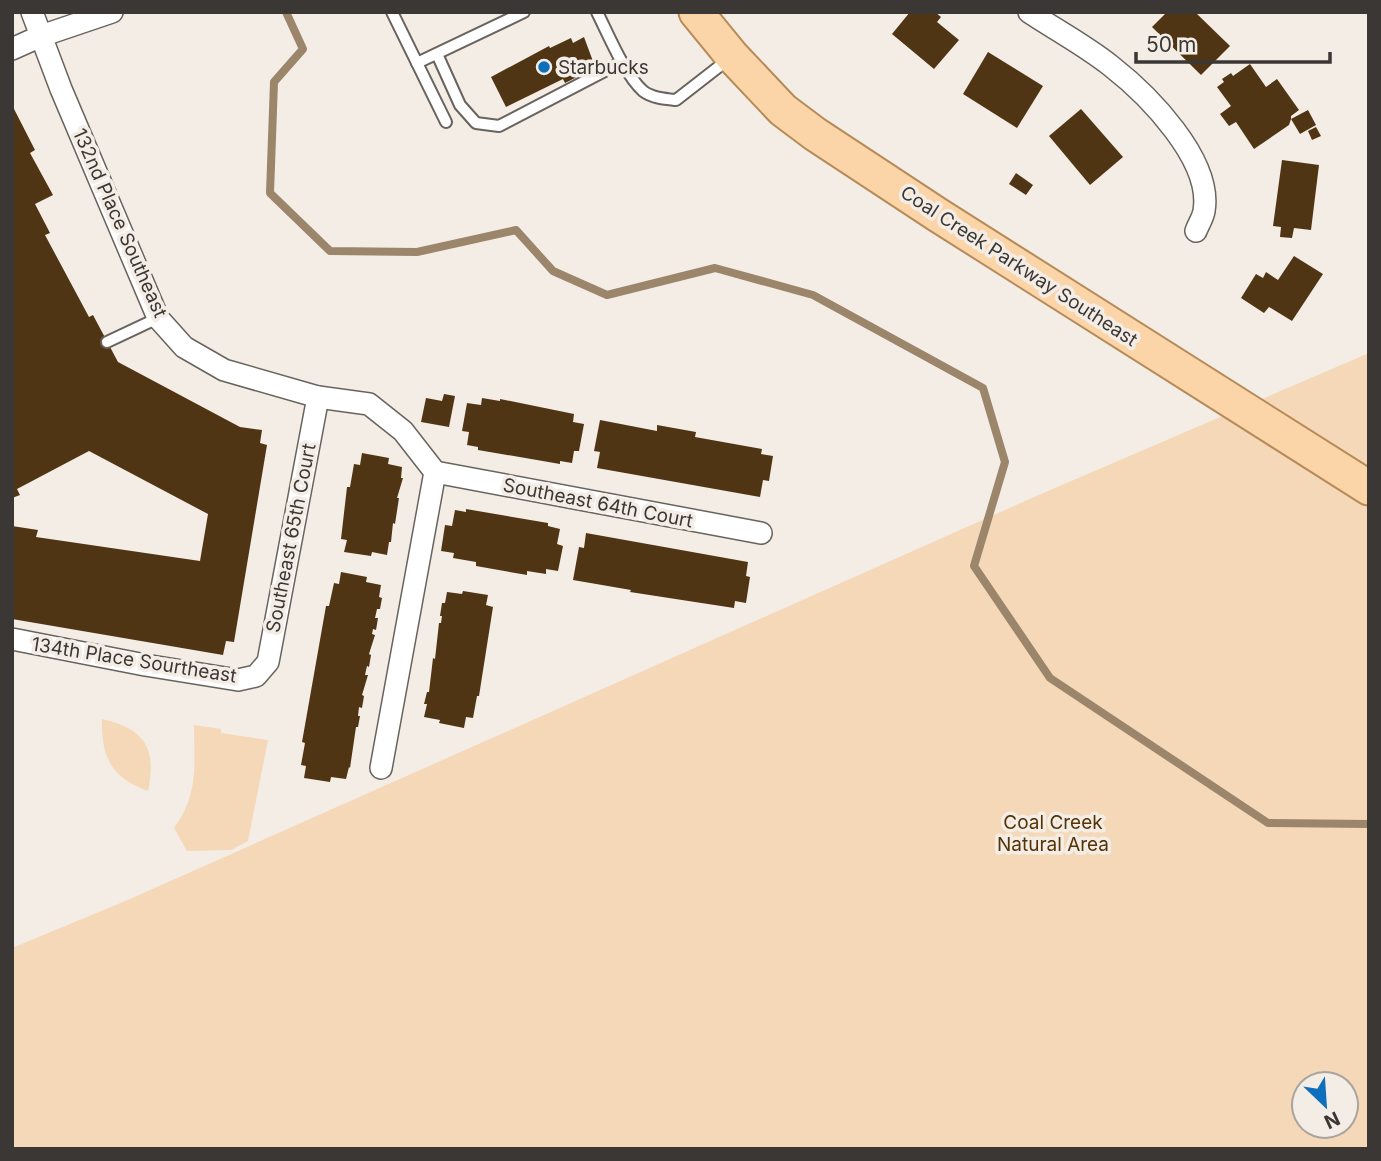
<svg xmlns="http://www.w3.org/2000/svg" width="1381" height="1161" font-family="Inter,sans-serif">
	<rect width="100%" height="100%" fill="#f4ede5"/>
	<g fill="#f5d8b7" fill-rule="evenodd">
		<path d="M1369 353V1149H12V948L123 902 1041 494ZM1304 1084H1346V1126H1304Z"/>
		<path d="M102 719C145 729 157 748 148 791 112 778 101 758 102 719Z"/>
		<path d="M194 725 221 729V733L268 740 248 841 231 850 187 851 174 828C199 794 194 765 194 725Z"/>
	</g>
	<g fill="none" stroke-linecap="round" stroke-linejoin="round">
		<path stroke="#9b856b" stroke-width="8" d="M286 12 303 49 274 82 270 193 330 251 417 252 516 230 553 271 607 295 715 268 813 295 983 388 1005 462 974 566 1050 678 1268 823 1369 824"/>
	</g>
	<g fill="#503515">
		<path d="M910 12H935L941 17 937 22 959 40 934 69 892 34Z"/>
		<path d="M1167 12H1195L1230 46 1201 75 1152 27Z"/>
		<path d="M584 37 594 64 575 73 577 77 565 83 563 79 506 107 491 77 549 46 550 48 571 38 573 43Z"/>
		<path d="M988 52 1043 86 1017 128 963 94Z"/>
		<path d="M1250 64 1266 87 1277 79 1299 110 1291 116V119L1308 110 1316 125 1300 134 1291 119 1289 125 1254 149 1236 122 1229 126 1220 114 1231 106 1217 87 1224 82 1222 79 1231 73 1233 76Z"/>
		<path d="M12 105 35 150 30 153 53 195 35 204 50 233 45 235 89 317 93 315 118 362 240 427 262 430 260 443 267 445 234 642 226 641 223 655 12 619V526L38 530 36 537 200 561 208 514 89 451 17 489 20 495 12 498Z"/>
		<path d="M1081 109 1123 157 1090 185 1049 136Z"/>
		<path d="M1316 127 1321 136 1312 140 1308 131Z"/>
		<path d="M1282 160 1319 165 1311 230 1294 228 1292 238 1280 237 1281 227 1273 226Z"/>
		<path d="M1016 173 1033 185 1026 195 1009 184Z"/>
		<path d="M1294 256 1323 274 1292 321 1269 307 1264 313 1241 298 1256 274 1263 278 1266 272 1278 280Z"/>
		<path d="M444 394 455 396 449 427 421 422 426 398 442 401Z"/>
		<path d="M482 398 500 401V399L574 414 573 422 584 424 579 451H574L572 463 560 461V464L478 450V447L467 445 469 432 462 431 467 403 481 405Z"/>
		<path d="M600 420 657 431V425L696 432 695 437 762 449 761 454 773 456 769 481 763 480 760 497 597 468 600 452 594 451Z"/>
		<path d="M362 453 389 458 388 464 402 467 401 478H403L397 498H399L395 524 393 523 391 542H389L387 555 372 552 371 556 344 552 347 540 341 539 347 487H350L354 464 360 465Z"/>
		<path d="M466 509 548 523V526L560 529 557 544 563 546 558 571 546 569V574L527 571V575L476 566V562L453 558 454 553 441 551 445 525 452 526 455 510 466 512Z"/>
		<path d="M586 533 748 562 746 576 750 577 746 603 735 601 734 608 630 592 631 590 573 580 579 547 584 548Z"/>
		<path d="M341 572 367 577 366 582 381 585 379 597 382 598 380 609H377L375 618H378L376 630 373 629 372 634 375 635 369 654 371 655 369 667 367 666 365 675H368L362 695 364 696 362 708 359 707 358 716H360L358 727H356L350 768 349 767 346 779 331 777 330 782 304 778 306 766 301 765 305 743 302 742 326 606H329L334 583 339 584Z"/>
		<path d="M463 591 488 595 486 605 493 607 479 696H477L473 718 466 717 464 728 439 723 440 720 424 717 427 704H424L427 692H429L433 658 435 659 439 623H441L442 616H440L442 603H445L447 592 462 594Z"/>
	</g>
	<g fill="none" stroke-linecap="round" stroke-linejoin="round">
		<g stroke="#69635d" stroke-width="14">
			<g id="lane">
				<path d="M392 12 446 122"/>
				<path d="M597 12C608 34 625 75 643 91 652 98 665 99 676 100L730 58"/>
				<path d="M437 54 460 105 476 123 499 126 622 62"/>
				<path d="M417 63 524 12"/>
				<path d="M107 342 158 318"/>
			</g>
		</g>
		<g stroke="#69635d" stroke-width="24">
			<g id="street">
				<path d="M32 12 61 89 158 318 184 347 224 370 318 397 369 404 403 431 435 472 381 768"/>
				<path d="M1029 12C1056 30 1086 46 1111 66 1147 94 1213 160 1204 211 1203 218 1198 225 1196 231"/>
				<path d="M12 49 41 36 112 12"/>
				<path d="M435 472 761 533"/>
				<path d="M12 639 145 665 238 680 256 676 268 662 318 397"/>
			</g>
		</g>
		<g stroke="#b68b59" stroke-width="37">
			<path id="primary" d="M696 12 732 56 783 110 815 134 938 215 1369 488"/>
		</g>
		<use href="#lane" stroke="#fff" stroke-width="10"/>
		<use href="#street" stroke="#fff" stroke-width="21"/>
		<use href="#primary" stroke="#fbd4a7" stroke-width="33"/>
	</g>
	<circle fill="#0e70bc" stroke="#f4ede5" stroke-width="2.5" cx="544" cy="67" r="7"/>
	<g text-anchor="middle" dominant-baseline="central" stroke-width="7" stroke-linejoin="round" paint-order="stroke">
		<g font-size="19" fill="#3a3734" stroke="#f4ede5" text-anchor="start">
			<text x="558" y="67">Starbucks</text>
		</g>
		<g font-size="19" fill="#3a3734" stroke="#f4ede5">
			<text transform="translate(120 223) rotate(66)">132nd Place Southeast</text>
			<text transform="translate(1019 266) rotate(33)">Coal Creek Parkway Southeast</text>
			<text transform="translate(598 503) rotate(11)">Southeast 64th Court</text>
			<text transform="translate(291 538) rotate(-79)">Southeast 65th Court</text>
			<text transform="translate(134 660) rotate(9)">134th Place Sourtheast</text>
		</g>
		<g font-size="19" fill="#543407" stroke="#f4ede5">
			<text x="1053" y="822">Coal Creek<tspan x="1053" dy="22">Natural Area</tspan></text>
		</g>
	</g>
	<rect width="1381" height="1161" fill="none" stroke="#3a3734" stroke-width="28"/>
	<g transform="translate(1325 1105) rotate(155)"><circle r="33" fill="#f4ede5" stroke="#aaa49e" stroke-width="2"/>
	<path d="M0-5L12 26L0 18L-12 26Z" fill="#0e70bc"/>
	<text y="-10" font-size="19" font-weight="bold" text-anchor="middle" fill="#3a3734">N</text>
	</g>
	<path d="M1136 52v10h194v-10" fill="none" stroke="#3a3734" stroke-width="3.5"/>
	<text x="1146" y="52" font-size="21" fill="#3a3734" stroke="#f4ede5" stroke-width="5" paint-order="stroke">50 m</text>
</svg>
